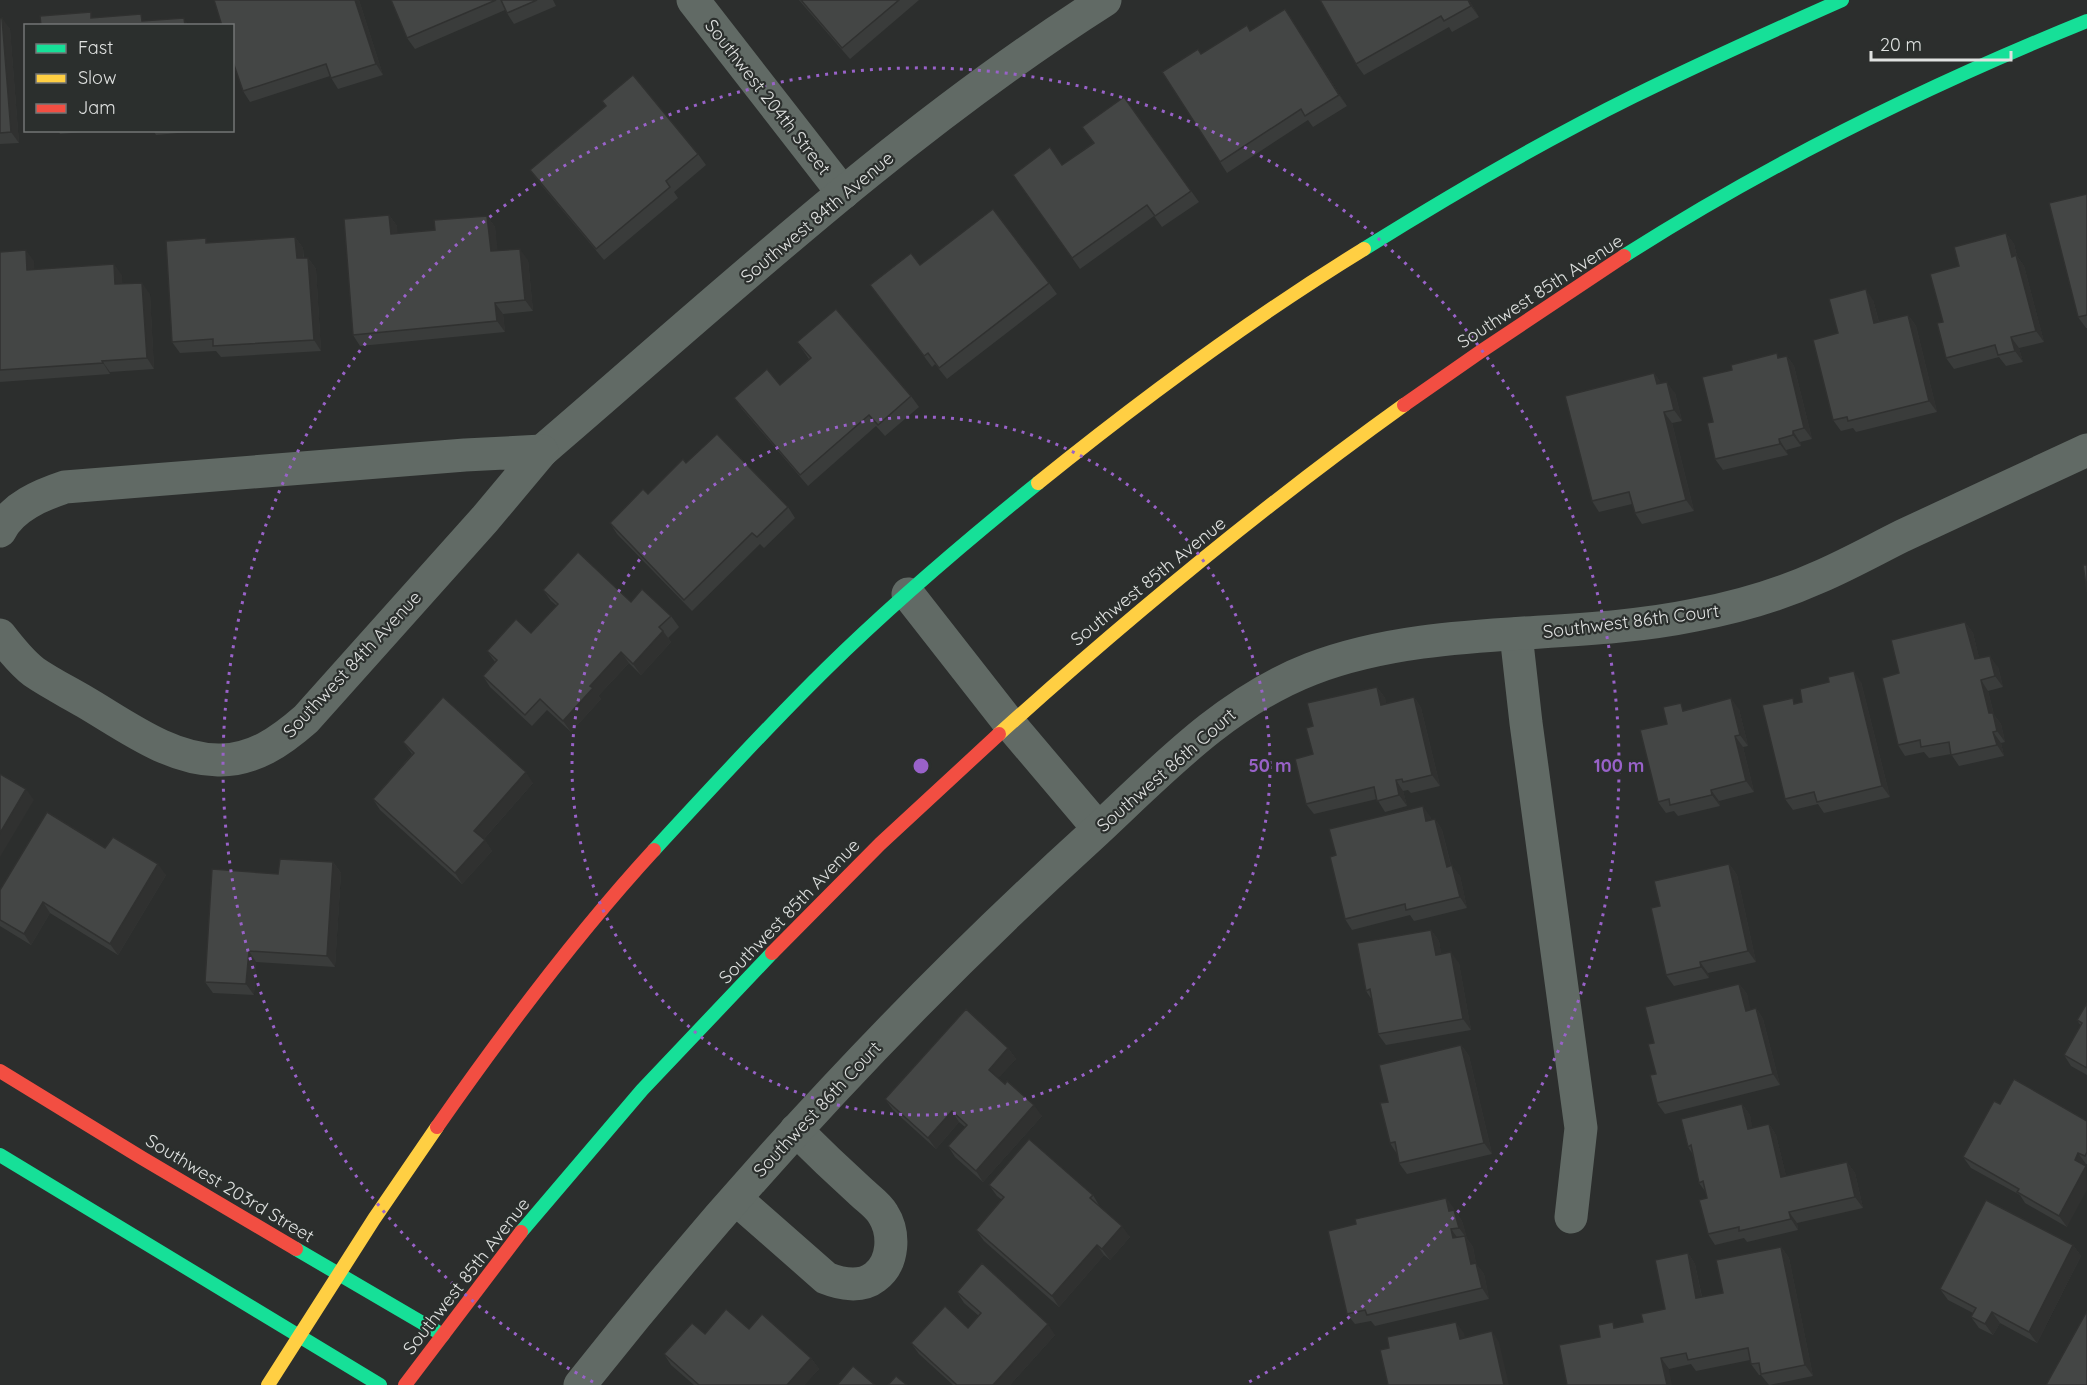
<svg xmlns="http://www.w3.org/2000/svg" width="2087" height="1385" font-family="Quicksand,sans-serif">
	<rect width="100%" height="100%" fill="#2c2e2d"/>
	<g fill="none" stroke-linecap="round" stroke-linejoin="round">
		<g stroke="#616a65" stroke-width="33">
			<path d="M693 0 843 193"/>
			<path d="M542 451C724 295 902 129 1105 0"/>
			<path d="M0 531C12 507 41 495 65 487L465 455 542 451 485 519 306 719C281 741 253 761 218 760 169 759 126 726 85 702 68 692 50 683 34 672 21 662 10 648 0 635"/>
			<path d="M908 594 1009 723 1098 828"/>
			<path d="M1516 634 1526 723 1581 1128 1571 1217"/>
			<path d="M736 1199 826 1278C841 1284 861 1288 875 1277 894 1263 895 1233 883 1214 878 1205 867 1198 860 1191 838 1171 817 1151 796 1130"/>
			<path d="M580 1385C735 1189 906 1004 1091 836 1158 774 1223 703 1311 669 1431 623 1570 641 1695 615 1738 607 1779 595 1819 577 1847 565 1874 550 1902 536 1964 507 2025 479 2087 450"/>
		</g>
		<g stroke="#16e098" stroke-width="14">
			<path d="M1364 249C1452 194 1541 142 1634 96 1703 62 1772 31 1842 0"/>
			<path d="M1624 256C1771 162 1926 86 2087 21"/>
			<path d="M654 850C710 789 767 727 826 669 893 603 965 542 1038 483"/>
			<path d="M0 1155 380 1385"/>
			<path d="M521 1232 642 1090 772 953"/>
			<path d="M296 1249 443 1335"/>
		</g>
		<g stroke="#ffcf43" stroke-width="14">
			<path d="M1038 483C1142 399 1250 319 1364 249"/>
			<path d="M999 734C1128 618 1263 506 1404 405"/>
			<path d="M268 1385 374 1219 437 1127"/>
		</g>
		<g stroke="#f24e42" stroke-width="14">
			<path d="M1404 405 1480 352 1624 256"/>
			<path d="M772 953 880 844 999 734"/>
			<path d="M0 1071 142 1158 296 1249"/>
			<path d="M437 1127C504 1031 575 936 654 850"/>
			<path d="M405 1385 521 1232"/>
		</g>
	</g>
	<g fill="#3a3c3b">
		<path d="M359 0 383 75 338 89 330 76 250 102 243 91Z"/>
		<path d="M391 0H553L556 6 514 24 505 10 415 49 407 38Z"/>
		<path d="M799 0H919L850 59Z"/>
		<path d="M1469 0 1479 17 1452 32 1449 27 1364 75 1356 64Z"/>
		<path d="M0 19 10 29 19 143 0 144Z"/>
		<path d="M1292 20 1347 106 1313 127 1308 120 1227 173 1220 162 1201 54 1251 30Z"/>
		<path d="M1124 97 1199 202 1162 227 1154 216 1080 269 1013 175 1062 165 1093 143Z"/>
		<path d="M58 130H105L60 134Z"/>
		<path d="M153 130H200V131L156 135Z"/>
		<path d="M698 154 706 165 674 192 678 198 604 260 538 181 530 170Z"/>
		<path d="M2087 194V328H2086L2078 317Z"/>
		<path d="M389 215 397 226V234L435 230 487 216 495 227 497 251 528 260 533 311 503 314 505 332 360 346 353 335Z"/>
		<path d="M2006 233 2014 244 2017 256 2024 266 2044 342 2019 348 2023 362 2006 366 1999 357 1954 369 1946 358 1943 322 1959 266Z"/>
		<path d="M295 237 303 248 304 258H308L316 269 321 351 221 357 216 351 180 353 172 342 209 243Z"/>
		<path d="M0 252 34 261V269L122 275V284L150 294 154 369 110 372V374L0 382Z"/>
		<path d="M920 265 1049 283 1057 294 947 379 935 364 932 367 870 285Z"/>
		<path d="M1873 300 1879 322 1908 315 1916 326 1937 412 1856 432 1853 428 1841 431 1833 420 1838 333Z"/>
		<path d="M797 342 911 396 919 407 885 436 876 426 808 486 742 409 734 398 780 385 809 359Z"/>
		<path d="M1787 356 1794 366 1812 439 1800 442 1801 446 1786 450 1788 455 1723 470 1715 459 1713 422 1780 358Z"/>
		<path d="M1654 373 1661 383 1675 393 1682 421 1672 423 1694 511 1642 524 1635 513 1632 504 1599 512 1592 501Z"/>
		<path d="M648 494 788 507 795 518 764 548 760 544 692 611 617 534 610 523Z"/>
		<path d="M543 590 631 602 671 616 679 627 668 638 671 642 641 675 629 663 598 696 601 699 571 732 547 710 532 726 490 687 483 676 495 662 487 651 531 633 557 606 551 601Z"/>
		<path d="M1965 622 1973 633 1979 658 1998 667 2003 687 1988 691 1994 715 2001 724 2005 742 2001 743 2004 756 1959 766 1951 754 1929 758 1924 752 1905 756 1898 745 1899 673Z"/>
		<path d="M1861 682 1890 797 1824 813 1818 804 1793 810 1785 799 1796 704Z"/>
		<path d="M1377 687 1385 698 1386 704 1414 697 1421 708 1440 786 1411 793 1408 790 1403 791 1407 806 1385 812 1377 799 1314 814 1306 804 1313 754V726Z"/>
		<path d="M1739 709 1748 746 1743 747 1754 792 1719 801 1720 806 1678 816 1674 811 1666 813 1658 802 1667 724 1686 710Z"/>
		<path d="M403 742 533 783 484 839 492 851 462 884 380 810 373 799 412 754Z"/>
		<path d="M1430 816 1431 820 1435 819 1442 830 1451 865 1460 876 1467 908 1414 921 1410 915 1352 930 1345 919 1336 855Z"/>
		<path d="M105 848 166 875 118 955 50 913 31 945 0 926V890Z"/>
		<path d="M333 862 341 873 335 967 256 962 254 995 213 993 205 982 278 874Z"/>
		<path d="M1729 864 1737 875 1756 962 1708 973 1709 978 1674 986 1666 975 1660 906Z"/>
		<path d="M1431 930 1439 941 1441 954 1459 963 1471 1030 1386 1045 1378 1034 1372 1000 1366 991Z"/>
		<path d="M1739 984 1747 994 1750 1010 1756 1008 1763 1019 1780 1085 1665 1114 1657 1103 1654 1043Z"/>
		<path d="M2087 1003V1075L2071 1066 2064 1055 2081 1026 2077 1020Z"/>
		<path d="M1461 1045 1469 1056 1492 1154 1407 1174 1399 1163 1397 1154 1390 1143 1388 1102Z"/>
		<path d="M1008 1048 1016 1059 998 1078 1042 1116 983 1182 955 1157 948 1146 965 1127 959 1122 936 1149 893 1110 885 1099Z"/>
		<path d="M1742 1104 1750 1115 1752 1128 1769 1124 1776 1135 1786 1176 1847 1162 1855 1173 1863 1208 1797 1223 1798 1230 1747 1242 1744 1238 1715 1245 1708 1234 1707 1198 1705 1191 1699 1183 1692 1153 1688 1147Z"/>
		<path d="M2000 1104 2087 1121V1164H2086L2085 1165 2067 1227 2025 1203 2020 1195 1971 1168 1963 1157Z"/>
		<path d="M989 1185 1093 1195 1100 1207 1130 1237 1110 1260 1104 1255 1059 1307 984 1241 976 1230 1002 1200 997 1196Z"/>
		<path d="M1446 1198 1462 1221 1467 1239 1473 1247 1476 1264 1484 1274 1489 1299 1375 1326 1371 1321 1355 1324 1347 1314 1356 1224Z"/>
		<path d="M2073 1245 2081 1256 2037 1343 2000 1323 1993 1335 1979 1328 1971 1317 1973 1313 1948 1300 1940 1289Z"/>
		<path d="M1781 1247 1789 1258 1813 1376 1769 1385 1761 1375H1759L1751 1364 1750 1360 1696 1371 1691 1364 1669 1369 1600 1337 1617 1328 1643 1322 1665 1309 1688 1253 1695 1264 1702 1297 1723 1293Z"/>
		<path d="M957 1292 1055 1335 1010 1385H953L919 1354 911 1343 968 1328 979 1316 964 1303Z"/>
		<path d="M749 1329 811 1358 819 1369 804 1385H694L671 1365 664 1354 705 1334Z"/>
	</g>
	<g fill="#303130">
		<path d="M355 0H359L383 75 376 64Z"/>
		<path d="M1468 0H1469L1479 17 1471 6Z"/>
		<path d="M1285 9 1292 20 1347 106 1339 95Z"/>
		<path d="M2 18 10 29 19 143 11 132Z"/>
		<path d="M184 18 189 26H185Z"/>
		<path d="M389 215 397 226 399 245 391 234Z"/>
		<path d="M487 216 495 227 499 262 491 251Z"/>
		<path d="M2006 233 2014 244 2017 256 2024 266 2044 342 2036 331 2012 257Z"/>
		<path d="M295 237 303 248 304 269 297 258Z"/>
		<path d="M520 249 528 260 533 311 525 300Z"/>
		<path d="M26 250 34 261 35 281 27 270Z"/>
		<path d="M308 258 316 269 321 351 314 340Z"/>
		<path d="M114 264 122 275 123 295 115 284Z"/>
		<path d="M142 283 150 294 154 369 147 358Z"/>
		<path d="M1866 289 1873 300 1882 334 1874 323Z"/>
		<path d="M495 303 503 314 505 332 497 321Z"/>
		<path d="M1908 315 1916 326 1937 412 1929 401Z"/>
		<path d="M2011 337 2019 348 2023 362 2015 351Z"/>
		<path d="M1787 356 1794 366 1812 439 1804 428Z"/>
		<path d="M102 361 110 372V374L103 363Z"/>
		<path d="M1654 373 1662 384H1657Z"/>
		<path d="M1667 382 1675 393 1682 421 1674 410Z"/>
		<path d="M1664 412 1672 423 1694 511 1686 500Z"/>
		<path d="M1793 431 1800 442 1801 446 1793 435Z"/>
		<path d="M1779 439 1786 450 1788 455 1780 444Z"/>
		<path d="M1965 622 1973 633 1982 670 1975 659Z"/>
		<path d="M663 631 671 642 641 675 633 664Z"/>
		<path d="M621 652 629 663 598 696 601 699 571 732 563 721 590 686Z"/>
		<path d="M1990 656 1998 667 2003 687 1995 676Z"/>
		<path d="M1854 671 1861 682 1890 797 1882 786Z"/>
		<path d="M1981 680 1988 691 1994 715 2001 724 2005 742 1997 731 1989 713Z"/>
		<path d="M1377 687 1385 698 1389 716 1381 705Z"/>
		<path d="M1414 697 1421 708 1440 786 1432 775Z"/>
		<path d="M1731 698 1739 709 1748 746 1740 735Z"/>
		<path d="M1993 732 2001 743 2004 756 1997 745Z"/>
		<path d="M1735 736 1743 747 1754 792 1746 781Z"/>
		<path d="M526 772 533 783 482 841 474 831Z"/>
		<path d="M1396 780 1403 791 1407 806 1399 795Z"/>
		<path d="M26 789 34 800 0 857V833Z"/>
		<path d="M1711 790 1719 801 1720 806 1712 795Z"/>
		<path d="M1423 806 1430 816 1434 832 1426 821Z"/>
		<path d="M1435 819 1442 830 1454 878 1447 867Z"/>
		<path d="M485 840 492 851 462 884 455 873Z"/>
		<path d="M333 862 341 873 335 967 327 956Z"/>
		<path d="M158 864 166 875 118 955 110 944Z"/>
		<path d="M1729 864 1737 875 1756 962 1748 951Z"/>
		<path d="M1452 865 1460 876 1467 908 1460 897Z"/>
		<path d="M43 902 50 913 31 945 24 934Z"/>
		<path d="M1431 930 1439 941 1443 966 1436 955Z"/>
		<path d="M249 951 256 962 254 995 246 984Z"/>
		<path d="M1451 952 1459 963 1471 1030 1463 1019Z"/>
		<path d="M1700 962 1708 973 1709 978 1701 967Z"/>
		<path d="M1739 984 1747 994 1754 1022 1746 1011Z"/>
		<path d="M1756 1008 1763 1019 1780 1085 1773 1074Z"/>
		<path d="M1461 1045 1469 1056 1492 1154 1484 1143Z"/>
		<path d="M1008 1048 1016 1059 996 1081 989 1070Z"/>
		<path d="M1742 1104 1750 1115 1755 1140 1748 1129Z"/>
		<path d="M1034 1105 1042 1116 983 1182 976 1171Z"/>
		<path d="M952 1111 959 1122 936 1149 928 1138Z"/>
		<path d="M1769 1124 1776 1135 1789 1188 1781 1177Z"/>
		<path d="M2078 1153 2086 1164 2082 1170 2075 1160Z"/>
		<path d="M1847 1162 1855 1173 1863 1208 1855 1197Z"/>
		<path d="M2086 1166 2087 1190 2067 1227 2059 1216Z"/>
		<path d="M1446 1198 1454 1208 1457 1222 1449 1211Z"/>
		<path d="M1454 1210 1462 1221 1467 1239 1473 1247 1476 1264 1484 1274 1489 1299 1482 1288 1471 1264 1465 1236 1459 1228Z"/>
		<path d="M1789 1212 1797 1223 1798 1230 1791 1219Z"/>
		<path d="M1122 1226 1130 1237 1110 1260 1102 1249Z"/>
		<path d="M1451 1229 1459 1240 1453 1238Z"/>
		<path d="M1097 1245 1104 1255 1059 1307 1052 1296Z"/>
		<path d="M2073 1245 2081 1256 2037 1343 2029 1332Z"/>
		<path d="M1781 1247 1789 1258 1813 1376 1805 1365Z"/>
		<path d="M1688 1253 1695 1264 1704 1309 1696 1298Z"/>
		<path d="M1992 1312 2000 1323 1993 1335 1985 1324Z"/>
		<path d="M1456 1322 1464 1333 1468 1350 1460 1339Z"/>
		<path d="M1048 1324 1055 1335 1010 1385H993Z"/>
		<path d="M1492 1331 1499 1342 1509 1385H1504Z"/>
		<path d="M811 1358 819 1369 804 1385H787Z"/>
		<path d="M1661 1358 1669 1369 1672 1385H1667Z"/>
	</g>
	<g fill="#444645" stroke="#303130" stroke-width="1.5">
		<path d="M214 0H355L376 64 331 78 326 64 243 91 232 59V26H222Z"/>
		<path d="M391 0H496L407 38Z"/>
		<path d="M501 0H537L507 13Z"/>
		<path d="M801 0H899L842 48Z"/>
		<path d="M1320 0H1468L1471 6 1444 21 1441 16 1356 64Z"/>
		<path d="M1285 9 1339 95 1305 116 1301 109 1220 162 1162 72 1198 49 1201 54 1247 25 1250 31Z"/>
		<path d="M91 12V18L141 14 142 21 184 18 185 26H41L40 16Z"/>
		<path d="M2 18 11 132 0 133V19Z"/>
		<path d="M633 75 698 154 666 181 670 187 596 249 530 170 606 106 602 101Z"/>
		<path d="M1124 97 1191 191 1155 216 1147 205 1072 258 1013 175 1050 147 1062 165 1094 143 1082 127Z"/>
		<path d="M2087 194V315L2078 317 2049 203Z"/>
		<path d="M993 209 1049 283 939 368 928 353 924 356 870 285 911 253 920 265Z"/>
		<path d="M389 215 391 234 435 230 434 220 487 216 491 251 520 249 525 300 495 303 497 321 353 335 344 219Z"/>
		<path d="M2006 233 2012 257 2016 255 2036 331 2011 337 2015 351 1998 355 1995 345 1946 358 1937 323 1943 322 1930 274 1959 266 1954 247Z"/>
		<path d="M295 237 297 258H308L314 340 213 346V339L172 342 166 241 206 238V243Z"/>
		<path d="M26 250 27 270 114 264 115 284 142 283 147 358 102 361 103 363 0 370V252Z"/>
		<path d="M1866 289 1874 323 1908 315 1929 401 1848 421 1847 417 1833 420 1813 340 1838 333 1829 299Z"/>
		<path d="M836 309 911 396 878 425 869 415 800 475 734 398 767 369 780 385 811 358 797 342Z"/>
		<path d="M1777 353 1778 358 1787 356 1804 428 1793 431V435L1779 439 1780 444 1715 459 1707 423 1713 422 1702 377 1732 370 1731 365Z"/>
		<path d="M1654 373 1657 384 1667 382 1674 410 1664 412 1686 500 1635 513 1629 492 1592 501 1565 396Z"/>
		<path d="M717 434 788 507 757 537 752 533 684 600 610 523 643 489 648 494 683 459 686 463Z"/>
		<path d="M578 552 631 602 642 589 671 616 659 627 663 631 633 664 621 652 590 686 593 688 563 721 540 699 525 715 483 676 497 660 487 651 516 619 531 633 558 604 543 590Z"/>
		<path d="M2083 565H2087V592Z"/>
		<path d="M1965 622 1975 659 1990 656 1995 676 1981 680 1989 713H1993L1997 731 1993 732 1997 745 1951 755 1949 742 1921 747 1920 740 1898 745 1882 678 1899 673 1891 640Z"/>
		<path d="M1854 671 1882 786 1817 802 1814 792 1785 799 1762 705 1793 698 1794 704 1802 702 1800 689 1829 682 1828 677Z"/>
		<path d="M1377 687 1381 705 1414 697 1432 775 1403 782 1402 779 1396 780 1399 795 1377 801 1374 787 1306 804 1295 759 1313 754 1306 728 1313 726 1307 703Z"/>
		<path d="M443 697 526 772 474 831 485 840 455 873 373 799 414 753 403 742Z"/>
		<path d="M1731 698 1740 735 1735 736 1746 781 1711 790 1712 795 1670 805 1669 799 1658 802 1640 730 1667 724 1663 707 1681 703 1683 711Z"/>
		<path d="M0 774 26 789 0 833Z"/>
		<path d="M1423 806 1426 821 1435 819 1447 867 1452 865 1460 897 1406 910 1405 904 1345 919 1330 857 1336 855 1329 829Z"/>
		<path d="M47 812 105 848 113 837 158 864 110 944 43 902 24 934 0 920V890Z"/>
		<path d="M280 859 333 862 327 956 249 951 246 984 205 982 212 869 278 874Z"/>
		<path d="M1729 864 1748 951 1700 962 1701 967 1666 975 1651 908 1660 906 1654 881Z"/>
		<path d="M1431 930 1436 955 1451 952 1463 1019 1378 1034 1370 989 1366 991 1357 943Z"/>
		<path d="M1739 984 1746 1011 1756 1008 1773 1074 1657 1103 1650 1075 1656 1074 1648 1044 1654 1043 1645 1007Z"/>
		<path d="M2087 1003V1068L2064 1055 2082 1023 2077 1020Z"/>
		<path d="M966 1009 1008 1048 989 1070 1005 1084 1007 1081 1034 1105 976 1171 948 1146 967 1125 952 1111 928 1138 885 1099Z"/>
		<path d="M1461 1045 1484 1143 1399 1163 1395 1142 1390 1143 1380 1103 1388 1102 1379 1065Z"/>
		<path d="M2014 1079 2087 1121V1152L2085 1156 2078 1153 2075 1160 2086 1166 2059 1216 2017 1192 2019 1189 1963 1157 1994 1101 2000 1104Z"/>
		<path d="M1742 1104 1748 1129 1769 1124 1781 1177 1847 1162 1855 1197 1789 1212 1791 1219 1739 1231V1227L1708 1234 1699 1200 1707 1198 1703 1181 1699 1183 1691 1145 1688 1147 1681 1119Z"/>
		<path d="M1029 1139 1093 1195 1090 1198 1122 1226 1102 1249 1097 1245 1052 1296 976 1230 1004 1197 989 1185Z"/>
		<path d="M1446 1198 1449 1211 1454 1210 1459 1228 1451 1229 1453 1238 1465 1236 1471 1264 1476 1263 1482 1288 1367 1315 1365 1310 1347 1314 1328 1231 1356 1224 1355 1219Z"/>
		<path d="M1986 1200 2073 1245 2029 1332 1992 1312 1985 1324 1971 1317 1976 1308 1940 1289Z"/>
		<path d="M1781 1247 1805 1365 1761 1374 1759 1363 1751 1364 1748 1348 1688 1360 1686 1353 1661 1358 1667 1385H1567L1559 1345 1600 1337 1598 1325 1613 1322 1614 1328 1643 1322 1641 1314 1665 1309 1655 1260 1688 1253 1696 1298 1723 1293 1716 1260Z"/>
		<path d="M982 1263 1048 1324 993 1385H957L911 1343 945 1306 968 1328 981 1313 957 1292Z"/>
		<path d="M726 1309 749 1329 762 1314 811 1358 787 1385H699L664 1354 692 1323 705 1334Z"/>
		<path d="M2087 1311V1385H2046Z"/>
		<path d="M1456 1322 1460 1339 1492 1331 1504 1385H1388L1380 1350 1389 1348 1387 1337Z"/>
		<path d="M853 1366 875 1385H837Z"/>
		<path d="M896 1376 907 1385H888Z"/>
	</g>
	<g fill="none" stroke="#9962c9" stroke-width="3" stroke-dasharray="3 6">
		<circle cx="921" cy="766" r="349"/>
		<path d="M593 1382A698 698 0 1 1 1249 1382"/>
	</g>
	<g text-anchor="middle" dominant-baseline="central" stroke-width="4.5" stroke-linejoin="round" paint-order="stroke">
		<g font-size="18" fill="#dfe1e0" stroke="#2b2f2d">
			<text transform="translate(768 97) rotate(52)">Southwest 204th Street</text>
			<text transform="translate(817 217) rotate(-40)">Southwest 84th Avenue</text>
			<text transform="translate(1540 291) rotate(-33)">Southwest 85th Avenue</text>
			<text transform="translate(1148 581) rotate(-39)">Southwest 85th Avenue</text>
			<text transform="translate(1631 621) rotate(-7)">Southwest 86th Court</text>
			<text transform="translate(352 664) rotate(-47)">Southwest 84th Avenue</text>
			<text transform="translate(1166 770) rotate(-41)">Southwest 86th Court</text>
			<text transform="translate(789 911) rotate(-46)">Southwest 85th Avenue</text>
			<text transform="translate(817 1109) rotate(-47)">Southwest 86th Court</text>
			<text transform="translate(230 1188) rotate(31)">Southwest 203rd Street</text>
			<text transform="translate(466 1276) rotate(-52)">Southwest 85th Avenue</text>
		</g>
	</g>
	<circle cx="921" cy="766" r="9" fill="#9962c9" stroke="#2b2f2d" stroke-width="3"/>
	<g font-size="18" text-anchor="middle" font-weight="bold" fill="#9962c9" stroke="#2b2f2d" stroke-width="4.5" stroke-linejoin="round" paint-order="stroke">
		<text x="1270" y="772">50 m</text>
		<text x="1619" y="772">100 m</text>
	</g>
	<rect x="24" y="24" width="210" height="108" fill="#2b2f2d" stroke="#737675" stroke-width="1.5"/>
	<rect x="36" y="44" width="30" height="9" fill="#16e098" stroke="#737675" stroke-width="1.5"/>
	<text x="78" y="54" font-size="18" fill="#dfe1e0">Fast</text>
	<rect x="36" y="74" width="30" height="9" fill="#ffcf43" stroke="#737675" stroke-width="1.5"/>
	<text x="78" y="84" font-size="18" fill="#dfe1e0">Slow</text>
	<rect x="36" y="104" width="30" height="9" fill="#f24e42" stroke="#737675" stroke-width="1.5"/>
	<text x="78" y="114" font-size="18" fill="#dfe1e0">Jam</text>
	<path d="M1871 51v9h140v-9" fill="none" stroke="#dfe1e0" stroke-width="3"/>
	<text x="1880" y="51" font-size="18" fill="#dfe1e0" stroke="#2b2f2d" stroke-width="4.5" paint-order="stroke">20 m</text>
</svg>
